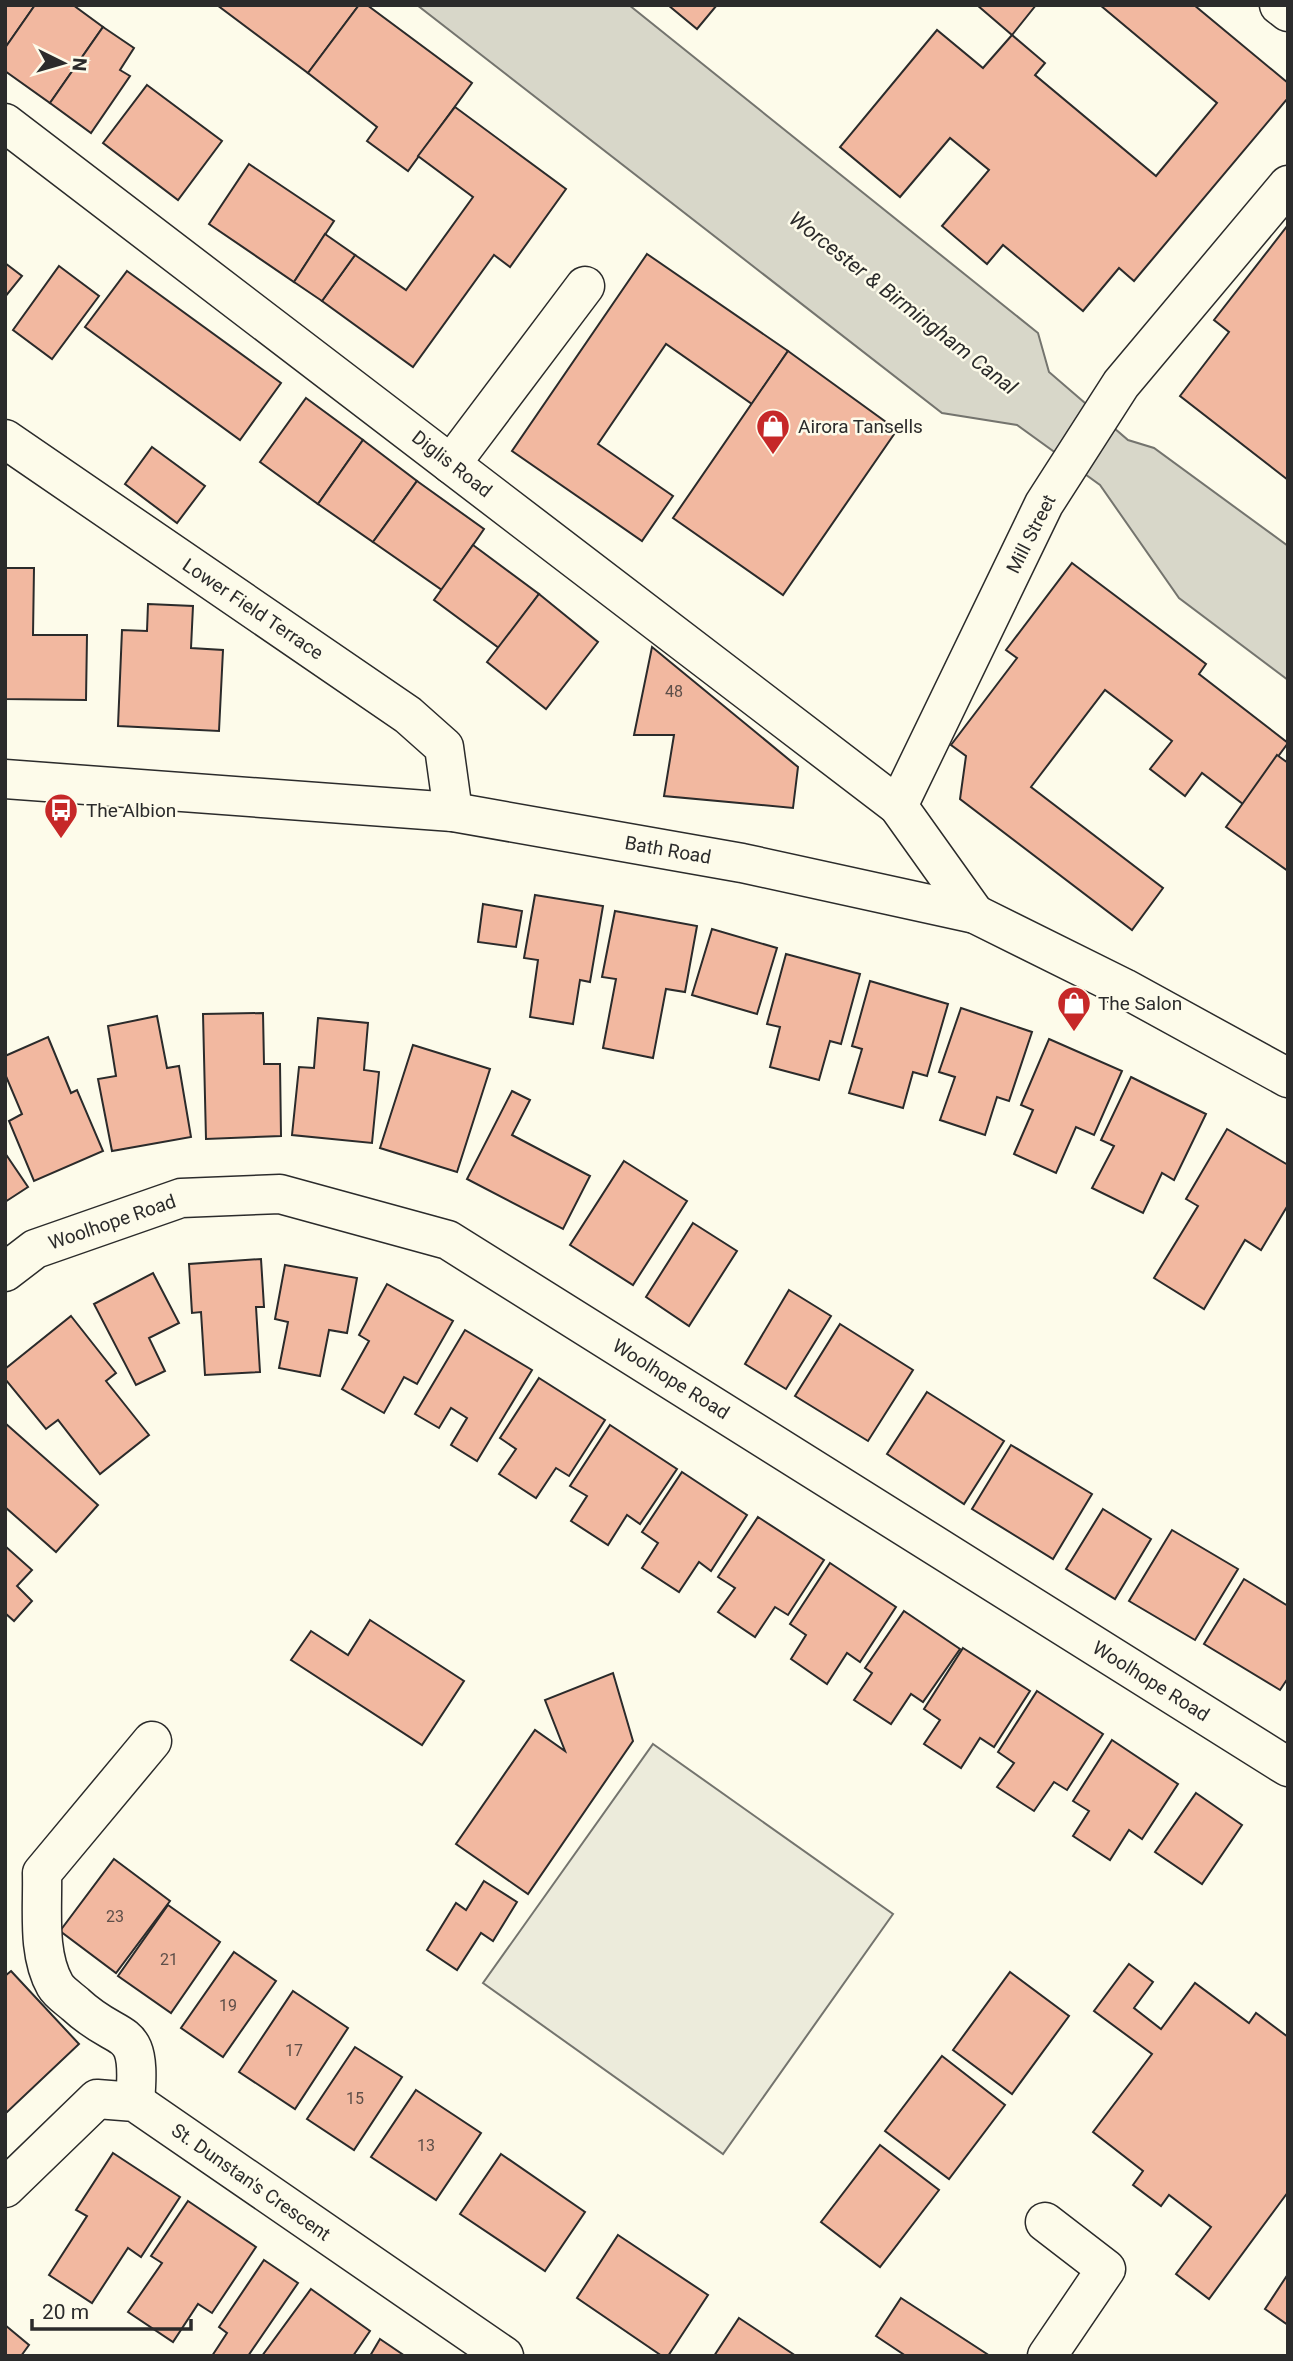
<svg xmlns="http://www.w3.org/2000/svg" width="1293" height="2361" font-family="Roboto,sans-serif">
	<rect width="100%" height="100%" fill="#fdfbea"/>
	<path fill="#ecebdb" stroke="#74746e" stroke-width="2" d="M653 1744 893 1914 723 2154 483 1983Z"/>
	<path fill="#d8d7c9" stroke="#74746e" stroke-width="2" d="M417 5H629L1038 333 1049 372 1128 440 1154 448 1288 546V680L1179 598 1100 485 1017 425 942 413Z"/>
	<g fill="#f2b8a0" stroke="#2b2b2b" stroke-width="2">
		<path d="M5 5H35L5 48Z"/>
		<path d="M35 5H73L103 27 50 103 5 71V48Z"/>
		<path d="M217 5H359L308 73Z"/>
		<path d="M359 5H367L472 83 408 171 367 141 377 127 308 73Z"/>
		<path d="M668 5H717L697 29Z"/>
		<path d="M977 5H1036L1012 35Z"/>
		<path d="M1100 5H1194L1288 83V98L1134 281 1119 268 1083 311 1003 245 987 264 942 226 989 170 950 138 900 197 840 147 937 30 983 68 1012 35 1045 63 1035 75 1156 176 1217 103Z"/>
		<path d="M103 27 134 48 120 70 130 76 91 133 50 103Z"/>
		<path d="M147 85 222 141 178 200 103 143Z"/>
		<path d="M455 107 566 189 510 267 494 255 413 367 322 301 355 255 406 290 473 197 418 156Z"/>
		<path d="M249 164 334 221 294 282 209 224Z"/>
		<path d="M1288 225V480L1180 396 1229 332 1214 320Z"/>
		<path d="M325 234 355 255 322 301 294 282Z"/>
		<path d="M647 254 788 351 752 404 666 344 598 444 673 496 642 541 512 451Z"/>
		<path d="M5 263 22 276 5 297Z"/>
		<path d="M59 266 99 296 52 359 13 330Z"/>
		<path d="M127 271 281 383 240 440 85 327Z"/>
		<path d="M788 351 897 430 783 595 673 518Z"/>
		<path d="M306 398 363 440 318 504 260 462Z"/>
		<path d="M363 440 417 481 373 542 318 504Z"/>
		<path d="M152 447 205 486 177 523 125 484Z"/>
		<path d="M417 481 484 529 442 590 373 542Z"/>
		<path d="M473 545 539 594 499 648 434 600Z"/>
		<path d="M1072 563 1206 664 1199 674 1288 743 1243 804 1202 773 1185 796 1150 769 1172 741 1105 690 1031 787 1163 888 1132 930 960 799 966 756 951 745 1017 658 1006 650Z"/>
		<path d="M5 568H34L33 635H87L86 700 5 699Z"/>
		<path d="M539 594 598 642 546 709 487 662Z"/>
		<path d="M148 604 193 606 191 648 223 650 219 731 118 726 122 630 147 631Z"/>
		<path d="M652 647 798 767 793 808 664 796 674 735H634Z"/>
		<path d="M1277 755 1288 763V871L1226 827Z"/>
		<path d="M535 895 603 906 590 982 580 980 573 1024 530 1017 538 960 524 958Z"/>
		<path d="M483 904 522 911 516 947 478 942Z"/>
		<path d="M615 911 697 926 685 992 666 989 653 1058 603 1048 616 979 602 977Z"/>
		<path d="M712 929 777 948 757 1014 692 995Z"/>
		<path d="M786 954 860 974 841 1044 830 1041 819 1080 770 1067 780 1027 767 1024Z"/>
		<path d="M870 981 948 1004 927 1076 913 1072 903 1108 849 1093 862 1049 852 1046Z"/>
		<path d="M961 1008 1032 1032 1009 1101 997 1097 985 1135 940 1120 955 1077 939 1072Z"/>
		<path d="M263 1013 264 1064H280L281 1136 206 1139 203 1014Z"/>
		<path d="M157 1016 167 1068 179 1066 191 1137 112 1151 98 1079 116 1076 108 1026Z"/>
		<path d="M318 1018 368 1023 364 1070 379 1072 372 1143 292 1135 299 1067 314 1068Z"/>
		<path d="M48 1037 71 1093 77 1090 103 1151 34 1181 9 1121 22 1114 5 1074V1056Z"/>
		<path d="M1049 1039 1122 1071 1094 1135 1076 1127 1056 1173 1014 1154 1033 1110 1021 1105Z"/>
		<path d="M413 1045 490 1069 457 1172 380 1148Z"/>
		<path d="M1131 1077 1206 1114 1174 1180 1162 1173 1143 1213 1092 1188 1114 1146 1101 1140Z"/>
		<path d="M512 1091 530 1100 512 1135 590 1176 563 1229 467 1179Z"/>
		<path d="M1227 1129 1288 1165V1205L1261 1250 1245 1240 1204 1309 1154 1278 1198 1206 1186 1199Z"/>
		<path d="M5 1153 28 1187 5 1202Z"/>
		<path d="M624 1161 687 1201 633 1285 570 1245Z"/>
		<path d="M693 1223 737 1251 689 1326 646 1297Z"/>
		<path d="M261 1259 264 1307H256L260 1372 205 1375 201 1312 192 1313 189 1264Z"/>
		<path d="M285 1265 357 1278 347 1333 329 1330 320 1376 279 1368 288 1322 275 1319Z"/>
		<path d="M153 1273 179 1323 149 1338 165 1371 136 1385 94 1304Z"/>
		<path d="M387 1284 453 1321 417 1384 404 1377 384 1413 342 1389 369 1341 359 1335Z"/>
		<path d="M789 1290 831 1316 786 1389 745 1364Z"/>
		<path d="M71 1316 116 1373 106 1381 149 1435 100 1474 58 1420 46 1429 5 1379V1369Z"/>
		<path d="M840 1324 913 1370 868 1441 795 1396Z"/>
		<path d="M465 1330 532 1370 477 1461 451 1445 467 1418 451 1408 439 1428 415 1414Z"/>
		<path d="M539 1378 605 1420 569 1476 556 1468 536 1498 499 1474 516 1449 500 1438Z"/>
		<path d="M927 1392 1004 1441 964 1504 887 1454Z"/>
		<path d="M5 1423 98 1505 56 1552 5 1507Z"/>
		<path d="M610 1425 677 1469 640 1524 627 1515 608 1545 571 1521 587 1496 570 1486Z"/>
		<path d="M1011 1445 1092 1494 1053 1559 972 1509Z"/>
		<path d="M682 1472 747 1515 711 1571 699 1562 679 1592 642 1568 658 1543 642 1532Z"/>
		<path d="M1103 1509 1151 1539 1115 1599 1066 1569Z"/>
		<path d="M758 1517 824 1560 788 1615 775 1607 755 1637 718 1612 735 1588 718 1577Z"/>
		<path d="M1172 1530 1238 1569 1195 1640 1129 1601Z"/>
		<path d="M5 1546 32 1570 17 1586 32 1601 14 1621 5 1613Z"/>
		<path d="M830 1563 896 1607 860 1662 847 1653 827 1684 791 1659 806 1635 790 1624Z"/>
		<path d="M1244 1579 1288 1606V1678L1280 1690 1204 1644Z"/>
		<path d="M904 1611 960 1649 923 1702 911 1694 891 1724 854 1700 872 1673 865 1668Z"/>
		<path d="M370 1620 464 1681 422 1745 291 1660 311 1631 348 1655Z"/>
		<path d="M963 1648 1030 1691 994 1747 980 1738 961 1768 924 1744 940 1720 924 1709Z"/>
		<path d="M613 1673 633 1741 528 1894 456 1844 535 1730 565 1751 545 1700Z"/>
		<path d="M1037 1691 1103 1734 1067 1790 1054 1782 1034 1811 997 1787 1014 1763 998 1752Z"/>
		<path d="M1112 1740 1178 1784 1142 1839 1129 1830 1110 1860 1073 1836 1089 1811 1073 1801Z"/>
		<path d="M1196 1793 1242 1825 1202 1884 1155 1852Z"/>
		<path d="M114 1859 170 1901 116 1973 60 1931Z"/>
		<path d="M484 1881 517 1902 493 1941 481 1933 457 1970 427 1950 456 1903 466 1910Z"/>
		<path d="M168 1905 220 1942 171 2013 118 1976Z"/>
		<path d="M234 1952 276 1981 223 2057 181 2028Z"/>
		<path d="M1129 1964 1153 1982 1134 2008 1161 2029 1195 1983 1249 2023 1256 2013 1288 2037V2192L1209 2299 1176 2274 1211 2227 1169 2195 1161 2206 1133 2185 1143 2171 1093 2132 1152 2054 1094 2011Z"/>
		<path d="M11 1971 79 2044 5 2114V1976Z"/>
		<path d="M1010 1972 1069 2016 1012 2094 953 2050Z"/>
		<path d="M293 1991 348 2028 295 2109 239 2072Z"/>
		<path d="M355 2047 402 2077 354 2150 307 2119Z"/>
		<path d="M942 2056 1005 2105 949 2179 885 2131Z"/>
		<path d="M416 2090 481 2133 436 2200 371 2157Z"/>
		<path d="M880 2145 939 2190 880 2267 821 2222Z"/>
		<path d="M113 2153 180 2197 141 2257 128 2248 92 2303 49 2275 87 2216 76 2210Z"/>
		<path d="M501 2154 585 2212 545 2271 460 2214Z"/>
		<path d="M188 2201 256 2247 212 2313 198 2304 173 2342 128 2312 162 2263 151 2256Z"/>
		<path d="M618 2235 708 2295 668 2356H662L577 2298Z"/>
		<path d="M264 2260 298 2283 248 2356H212L227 2333 219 2327Z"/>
		<path d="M1288 2274V2325L1265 2309Z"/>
		<path d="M311 2289 370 2331 353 2356H262Z"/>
		<path d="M901 2298 990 2356H906L876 2336Z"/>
		<path d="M739 2318 796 2356H714Z"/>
		<path d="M5 2325 29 2345 21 2356H5Z"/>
		<path d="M380 2339 405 2356H370Z"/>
	</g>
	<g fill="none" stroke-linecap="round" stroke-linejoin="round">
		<g stroke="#2b2b2b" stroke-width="41">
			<g id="minor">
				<path d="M1279 5 1288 12"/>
				<path d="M5 123 898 806 975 914"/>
				<path d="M5 439 408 715 444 747 453 812"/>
				<path d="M451 464 585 286"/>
				<path d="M898 806 1044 504 1121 384 1288 185"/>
				<path d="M5 1272 35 1249 181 1198 280 1194 448 1240 1288 1767"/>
				<path d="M135 2102C142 2020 122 2048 75 2004 68 1998 59 1992 55 1985 37 1953 43 1909 42 1873L152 1741"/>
				<path d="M5 2188 97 2099 135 2102 504 2356"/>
				<path d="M1045 2222 1106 2269 1047 2356"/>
			</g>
		</g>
		<g stroke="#2b2b2b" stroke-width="41">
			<path id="major" d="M5 779 453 812 742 863 975 914 1124 988 1288 1078"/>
		</g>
		<use href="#minor" stroke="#fdfbea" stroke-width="38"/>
		<use href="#major" stroke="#fdfbea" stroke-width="38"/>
	</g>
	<defs>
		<g id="shop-pin" transform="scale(1.75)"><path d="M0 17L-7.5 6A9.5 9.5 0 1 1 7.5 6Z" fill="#c62828" stroke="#fdfbea"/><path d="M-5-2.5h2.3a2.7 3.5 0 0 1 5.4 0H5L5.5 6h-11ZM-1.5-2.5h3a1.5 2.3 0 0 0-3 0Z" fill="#fff"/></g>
		<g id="bus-pin" transform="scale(1.75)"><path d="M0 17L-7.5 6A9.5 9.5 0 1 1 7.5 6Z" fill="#c62828" stroke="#fdfbea"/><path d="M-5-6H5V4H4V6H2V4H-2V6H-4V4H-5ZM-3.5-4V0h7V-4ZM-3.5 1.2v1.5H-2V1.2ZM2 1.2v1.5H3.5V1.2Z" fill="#fff"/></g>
	</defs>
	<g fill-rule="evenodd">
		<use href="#shop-pin" x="773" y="426"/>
		<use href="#bus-pin" x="61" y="810"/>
		<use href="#shop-pin" x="1074" y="1003"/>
	</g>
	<g text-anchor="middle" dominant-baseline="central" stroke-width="5" stroke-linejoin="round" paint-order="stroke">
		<g font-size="16" fill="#5d4e48">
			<text x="674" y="691">48</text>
			<text x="115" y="1916">23</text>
			<text x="169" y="1959">21</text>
			<text x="228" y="2005">19</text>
			<text x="294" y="2050">17</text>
			<text x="355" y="2098">15</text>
			<text x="426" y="2145">13</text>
		</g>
		<g font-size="19" fill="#2b2b2b" stroke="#fdfbea" text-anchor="start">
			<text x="798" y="426">Airora Tansells</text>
			<text x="86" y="810">The Albion</text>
			<text x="1098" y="1003">The Salon</text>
		</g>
		<g font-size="19" fill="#2b2b2b" stroke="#fdfbea">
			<text transform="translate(452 464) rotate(38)">Diglis Road</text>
			<text transform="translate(1031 534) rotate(-63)">Mill Street</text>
			<text transform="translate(253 609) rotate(34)">Lower Field Terrace</text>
			<text transform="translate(668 850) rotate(10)">Bath Road</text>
			<text transform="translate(112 1222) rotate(-19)">Woolhope Road</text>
			<text transform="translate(671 1379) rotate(32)">Woolhope Road</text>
			<text transform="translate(1151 1681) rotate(32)">Woolhope Road</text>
			<text transform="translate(251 2182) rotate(35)">St. Dunstan's Crescent</text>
		</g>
		<g font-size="21" font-style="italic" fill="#2b2b2b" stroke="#fdfbea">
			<text transform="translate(903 303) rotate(38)">Worcester &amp; Birmingham Canal</text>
		</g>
	</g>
	<rect width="1293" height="2361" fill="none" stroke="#2b2b2b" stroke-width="14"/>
	<g transform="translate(63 63) rotate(95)" stroke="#fdfbea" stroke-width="5" paint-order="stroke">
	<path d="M0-5L12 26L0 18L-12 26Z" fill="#2b2b2b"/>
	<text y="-10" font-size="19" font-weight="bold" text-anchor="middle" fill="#2b2b2b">N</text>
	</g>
	<path d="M32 2319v10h159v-10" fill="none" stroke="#2b2b2b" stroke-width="3.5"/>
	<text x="42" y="2319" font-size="21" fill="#2b2b2b" stroke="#fdfbea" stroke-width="5" paint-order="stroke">20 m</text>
</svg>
